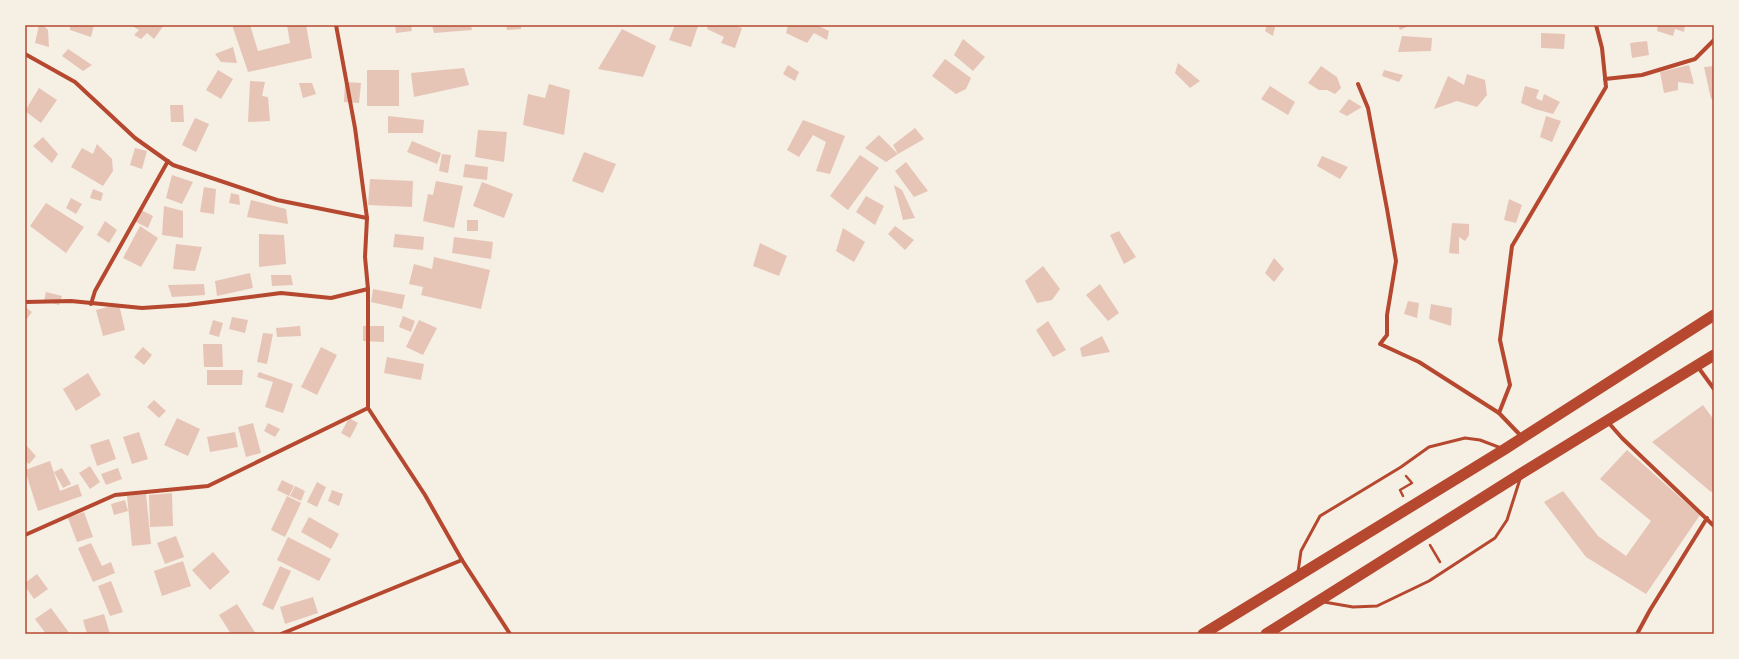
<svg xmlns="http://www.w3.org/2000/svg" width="1739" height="659" font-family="'Noto Sans',sans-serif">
	<rect width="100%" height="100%" fill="#f6efe4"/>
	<g fill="#e6c5b7">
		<path d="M39 25H43L48 30 49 47 35 43Z"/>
		<path d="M70 25H94L91 37 70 30Z"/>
		<path d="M133 25H164L154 39 147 33 141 39 134 35 139 30 132 26Z"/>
		<path d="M232 25H250L258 51 290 43 287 25H306L312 58 248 72Z"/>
		<path d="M395 25H411L412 31 396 33Z"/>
		<path d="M432 25H471L472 30 434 33Z"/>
		<path d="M506 25H521V29L507 30Z"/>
		<path d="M675 25 698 26 691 47 669 40Z"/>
		<path d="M708 25H732L742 28 735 48 721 43 724 37 707 29Z"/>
		<path d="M788 25H817L829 31 827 40 814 33 807 43 786 33Z"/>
		<path d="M1267 25 1275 27 1273 36 1265 31Z"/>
		<path d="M1398 25H1410L1400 30Z"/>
		<path d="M1658 25H1685L1684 32 1675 29 1673 36 1657 31Z"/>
		<path d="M622 29 656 46 643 77 598 69Z"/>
		<path d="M1541 33 1565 34 1564 49 1541 48Z"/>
		<path d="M1402 36 1432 38 1431 51 1398 52Z"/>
		<path d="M963 39 985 57 973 71 954 55Z"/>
		<path d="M1647 41 1649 55 1632 58 1630 43Z"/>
		<path d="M233 47 237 63 221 62 215 54Z"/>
		<path d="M68 49 92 65 83 71 62 56Z"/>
		<path d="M945 59 971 78 966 89 956 94 932 76Z"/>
		<path d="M1178 63 1200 81 1190 88 1175 73Z"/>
		<path d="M788 65 799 72 795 81 783 74Z"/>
		<path d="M1689 65 1694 84 1678 82V90L1664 93 1660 72Z"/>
		<path d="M1321 66 1337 77 1341 88 1335 94 1327 90H1319L1308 83Z"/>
		<path d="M1714 66V98L1711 99 1704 67Z"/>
		<path d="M464 68 469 85 414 97 411 73Z"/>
		<path d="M218 70 233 79 221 99 206 90Z"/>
		<rect x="367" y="70" width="32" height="36"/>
		<path d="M1384 70 1403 75 1399 82 1382 76Z"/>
		<path d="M1467 74 1485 80 1487 95 1477 107 1457 101 1434 109 1448 76 1464 85Z"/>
		<path d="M250 81 265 82 262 96 268 97 270 121 248 122Z"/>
		<path d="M345 82 361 83 359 103 344 102Z"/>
		<path d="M299 83H312L316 94 303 98Z"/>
		<path d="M549 84 570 90 564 135 523 125 528 94 545 98Z"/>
		<path d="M1270 86 1295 102 1288 115 1261 99Z"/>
		<path d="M1525 86 1539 90 1536 98 1542 101 1544 94 1560 102 1553 114 1535 109 1521 103Z"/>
		<path d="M39 88 57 100 41 123 25 111Z"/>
		<path d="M1349 99 1362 107 1347 116 1339 112Z"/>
		<path d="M170 105H183L184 122H171Z"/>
		<path d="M388 116 424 120 423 133H388Z"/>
		<path d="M1546 116 1561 121 1552 142 1540 137Z"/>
		<path d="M195 118 209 124 196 152 182 145Z"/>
		<path d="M803 120 845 136 830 174 816 171 826 142 813 135 799 157 787 150Z"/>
		<path d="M915 128 924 139 898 154 893 145Z"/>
		<path d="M478 130 507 132 504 162 475 157Z"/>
		<path d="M879 135 898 154 886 162 865 148Z"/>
		<path d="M43 137 58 154 52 163 33 146Z"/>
		<path d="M412 141 441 153 437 164 407 152Z"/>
		<path d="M97 144 112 159 113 171 103 186 71 167 82 148 93 154Z"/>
		<path d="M135 148 147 151 142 169 130 165Z"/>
		<path d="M584 152 616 164 603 193 572 181Z"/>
		<path d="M442 154 451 155 448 173 439 171Z"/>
		<path d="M860 155 879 168 848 210 830 196Z"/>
		<path d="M1322 156 1348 167 1340 179 1317 166Z"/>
		<path d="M906 162 928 191 914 197 895 171Z"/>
		<path d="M465 164 488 167 487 180 463 177Z"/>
		<path d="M172 175 193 182 182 204 166 198Z"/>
		<path d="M370 179 413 181 412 207 368 205Z"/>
		<path d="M436 181 463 186 454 228 423 221 428 194 433 195Z"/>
		<path d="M482 182 513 194 504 218 473 206Z"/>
		<path d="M894 185 902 190 915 218 903 220Z"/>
		<path d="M204 187 216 189 214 214 200 212Z"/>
		<path d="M93 189 103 193 101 201 90 198Z"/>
		<path d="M231 193 239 195 240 205 229 203Z"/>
		<path d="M866 196 884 206 875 225 856 212Z"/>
		<path d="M71 198 82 204 76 214 66 208Z"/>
		<path d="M1509 199 1522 205 1516 223 1504 220Z"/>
		<path d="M251 200 286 209 288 224 247 217Z"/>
		<path d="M46 203 84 227 66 253 30 226Z"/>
		<path d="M164 206 183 211V238L162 235Z"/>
		<path d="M139 209 153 216 148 228 134 221Z"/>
		<rect x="467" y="220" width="11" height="11"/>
		<path d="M105 221 117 230 109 243 97 235Z"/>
		<path d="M1452 223 1469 224V235L1465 241 1459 237V254L1449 253Z"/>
		<path d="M140 226 158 238 141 267 123 258Z"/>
		<path d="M895 226 914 240 905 250 888 234Z"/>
		<path d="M843 228 865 242 854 262 836 251Z"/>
		<path d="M1119 231 1136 257 1124 264 1110 235Z"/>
		<path d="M259 234 284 235 286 264 259 267Z"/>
		<path d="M395 234 424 237 423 250 393 247Z"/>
		<path d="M454 237 493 242 491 259 452 253Z"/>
		<path d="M760 243 787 256 779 276 753 266Z"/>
		<path d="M176 244 202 247 195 271 173 269Z"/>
		<path d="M434 257 490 270 481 309 421 295 423 287 409 284 414 264 432 269Z"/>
		<path d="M1274 258 1284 269 1274 282 1265 273Z"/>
		<path d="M1043 266 1060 289 1052 300 1037 303 1025 281Z"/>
		<path d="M250 273 253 288 217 296 215 281Z"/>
		<path d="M271 275H291L293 285 272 286Z"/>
		<path d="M204 284 205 295 172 297 168 285Z"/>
		<path d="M1100 284 1119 313 1108 321 1086 295Z"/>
		<path d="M373 289 405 295 402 309 371 302Z"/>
		<path d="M46 292 62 296 59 305 44 301Z"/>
		<path d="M1408 301 1419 303 1417 318 1404 314Z"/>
		<path d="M119 304 125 330 103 336 96 310Z"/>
		<path d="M1431 304 1452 308 1451 326 1429 319Z"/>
		<path d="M25 307 32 312 26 320H25Z"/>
		<path d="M403 316 415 321 411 332 399 327Z"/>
		<path d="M232 317 248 320 245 333 229 329Z"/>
		<path d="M213 320 223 323 219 337 209 334Z"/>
		<path d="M419 320 437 328 423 355 406 347Z"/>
		<path d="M1048 321 1066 350 1053 357 1036 330Z"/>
		<path d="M300 326 301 336 277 337 276 328Z"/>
		<path d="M363 326H384V342L363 341Z"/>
		<path d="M263 333 273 334 267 364 257 362Z"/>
		<path d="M1102 336 1110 352 1082 357 1080 348Z"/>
		<path d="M203 344H222L223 367H204Z"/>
		<path d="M143 347 152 355 144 365 134 357Z"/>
		<path d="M321 347 337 355 317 395 301 387Z"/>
		<path d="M387 357 424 364 421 380 384 373Z"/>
		<path d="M207 370H243L242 385H207Z"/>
		<path d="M259 372 293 384 283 413 265 407 273 382 257 377Z"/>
		<path d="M88 373 101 395 76 411 63 389Z"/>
		<path d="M154 400 166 411 159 418 147 407Z"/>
		<path d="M1703 405 1714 420V490L1711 492 1652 442Z"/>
		<path d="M177 418 200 429 188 456 164 445Z"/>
		<path d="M349 418 358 423 350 438 341 433Z"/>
		<path d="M253 423 261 453 246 457 238 427Z"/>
		<path d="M268 423 280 429 275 437 264 431Z"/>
		<path d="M139 432 148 459 132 464 123 437Z"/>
		<path d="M235 432 238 447 210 452 207 437Z"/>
		<path d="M109 439 116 459 97 466 90 445Z"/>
		<path d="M25 444 36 456 29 464 25 461Z"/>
		<path d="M1627 450 1700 515 1646 594 1586 557 1544 502 1563 491 1598 536 1626 556 1651 521 1600 479Z"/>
		<path d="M50 461 60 491 78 484 82 496 38 511 25 470Z"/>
		<path d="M90 466 100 482 90 489 79 473Z"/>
		<path d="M62 468 71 484 63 488 54 472Z"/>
		<path d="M118 468 122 479 106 485 101 474Z"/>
		<path d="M282 480 294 486 289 496 277 490Z"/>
		<path d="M317 482 326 487 317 507 307 502Z"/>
		<path d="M295 486 305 491 301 501 290 496Z"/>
		<path d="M332 490 343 494 339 506 328 501Z"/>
		<path d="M172 493 173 526 150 527 149 495Z"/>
		<path d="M146 494 151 544 132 546 127 496Z"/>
		<path d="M287 496 301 503 285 537 271 530Z"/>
		<path d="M125 500 128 511 114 515 111 504Z"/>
		<path d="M84 512 93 537 77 542 68 518Z"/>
		<path d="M309 517 339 534 331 549 301 532Z"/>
		<path d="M176 536 184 557 165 564 157 543Z"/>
		<path d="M288 537 331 559 319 581 277 560Z"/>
		<path d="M91 543 102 566 111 562 115 573 93 582 78 548Z"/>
		<path d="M213 552 230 572 210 590 192 570Z"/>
		<path d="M183 561 191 586 162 596 154 571Z"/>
		<path d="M280 566 291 571 273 610 262 605Z"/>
		<path d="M37 574 48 589 34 599 25 586V583Z"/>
		<path d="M111 581 123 612 110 616 98 586Z"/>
		<path d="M313 597 318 613 285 624 280 607Z"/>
		<path d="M237 604 256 634H231L219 615Z"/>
		<path d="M51 608 70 634H46L35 619Z"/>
		<path d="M104 614 110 634H87L83 620Z"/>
	</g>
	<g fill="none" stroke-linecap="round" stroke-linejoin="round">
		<g stroke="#b5482f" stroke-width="2.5">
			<path d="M1403 496 1400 490 1412 483 1406 476"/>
			<path d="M1430 545 1440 562"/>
		</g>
		<g stroke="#b5482f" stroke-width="3">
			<path d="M1298 572 1301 551 1320 516 1401 467 1429 447 1465 438 1480 440 1501 448"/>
			<path d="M1324 602 1353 607 1377 606 1429 581 1495 538 1507 520 1520 479"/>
		</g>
		<g stroke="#b5482f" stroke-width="4">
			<path d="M336 25 355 128 367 218 365 257 368 289V408L425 495 462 560 510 634"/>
			<path d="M25 54 75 82 135 138 173 165 277 200 367 218"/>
			<path d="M1605 79 1642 75 1695 59 1714 40"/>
			<path d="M1358 84 1368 108 1387 209 1396 261 1387 315V335L1380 344 1419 362 1499 413"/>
			<path d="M25 302 71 301 142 308 187 305 281 293 331 298 368 289"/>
			<path d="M91 304 95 291 168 161"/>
			<path d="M1698 367 1714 389"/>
			<path d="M1607 421 1622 438 1714 526"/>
			<path d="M1522 437 1499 413 1510 385 1500 340 1512 246 1606 87 1602 48 1596 25"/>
			<path d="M25 535 115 495 208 486 368 408"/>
			<path d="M281 634 462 560"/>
			<path d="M1637 634 1650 610 1707 518"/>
		</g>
		<g stroke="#b5482f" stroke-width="11">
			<path d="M1203 634 1505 449 1714 315"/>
			<path d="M1266 634 1522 473 1714 355"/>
		</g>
	</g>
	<rect width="1739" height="659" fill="none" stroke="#f6efe4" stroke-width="52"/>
	<rect x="26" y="26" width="1687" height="607" fill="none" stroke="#b5482f" stroke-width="1.5"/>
</svg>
